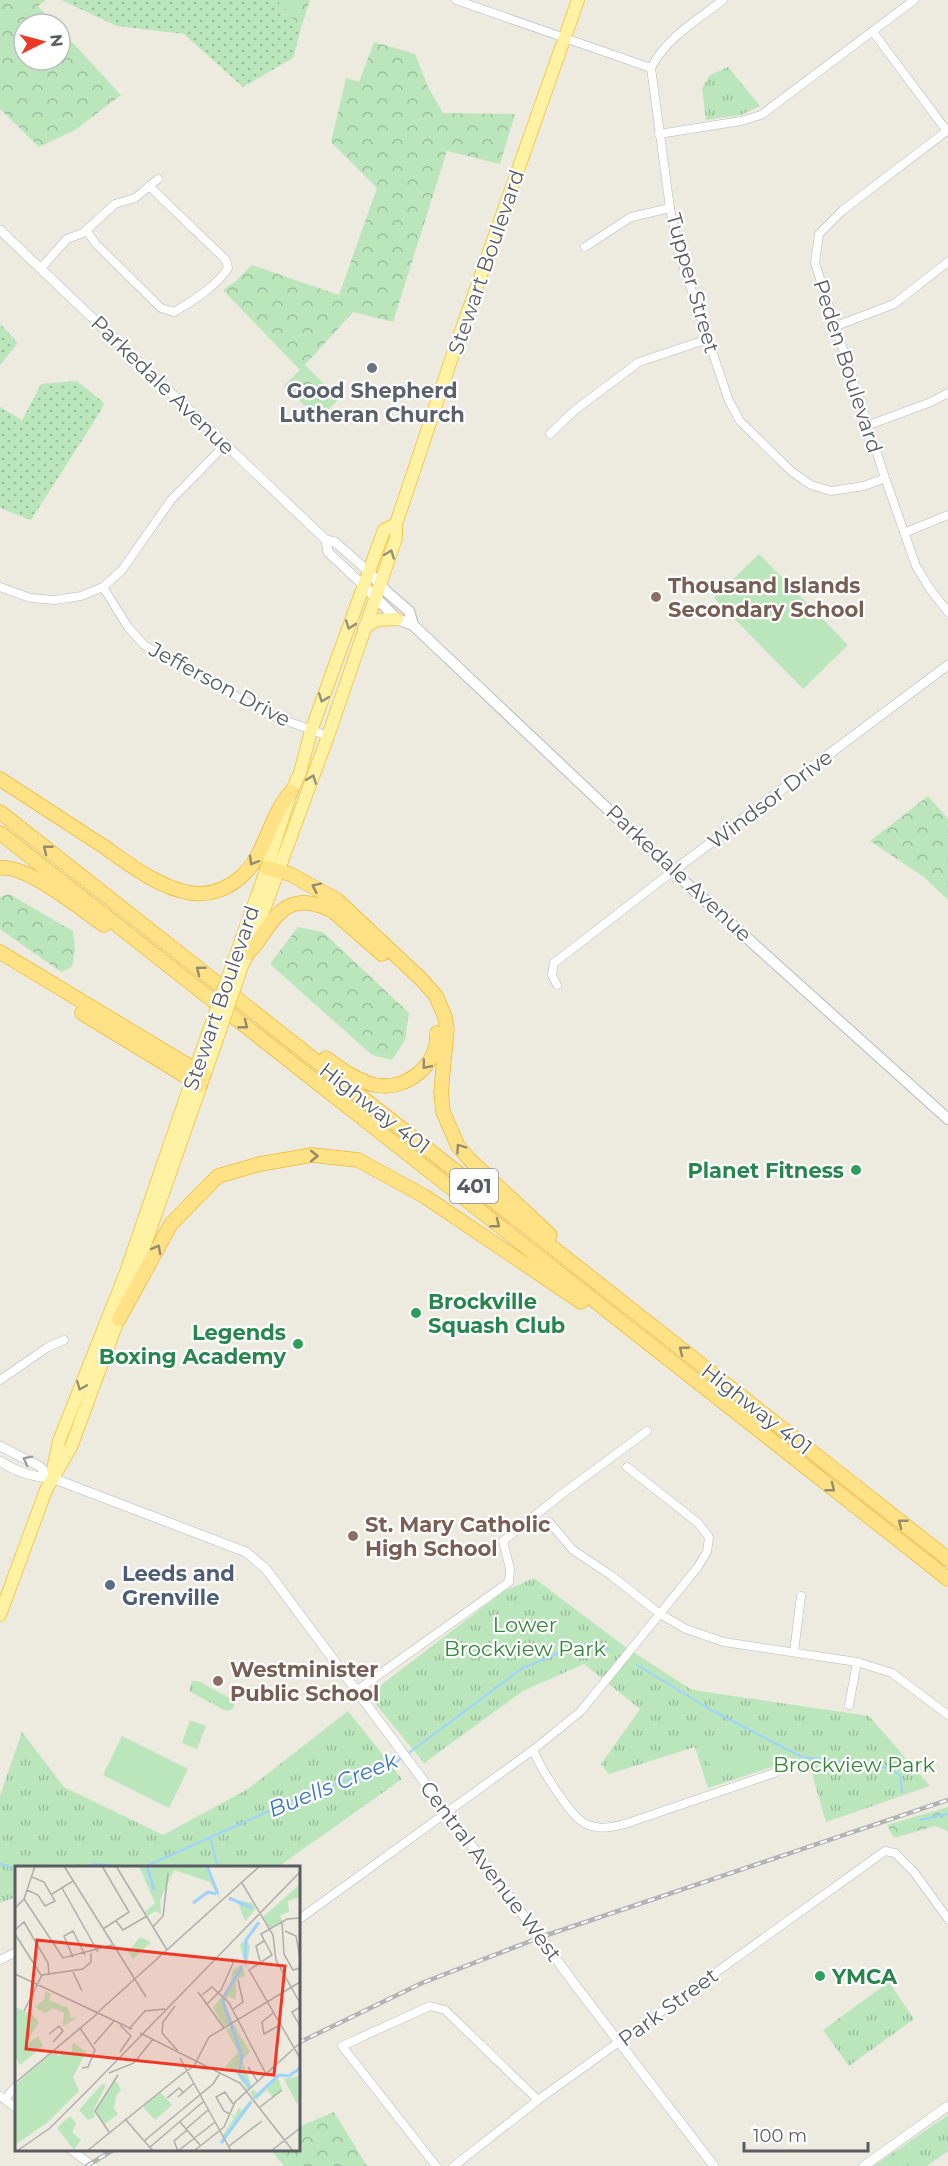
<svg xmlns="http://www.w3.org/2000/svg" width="948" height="2166" font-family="Montserrat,sans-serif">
	<defs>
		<pattern id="grass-dots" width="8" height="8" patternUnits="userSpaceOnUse" patternTransform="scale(1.5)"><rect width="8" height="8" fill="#bbe6bc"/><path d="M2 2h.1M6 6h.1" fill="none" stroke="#9bbe9c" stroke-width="1.8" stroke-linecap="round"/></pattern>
		<pattern id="forest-crowns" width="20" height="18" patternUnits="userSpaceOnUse" patternTransform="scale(1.5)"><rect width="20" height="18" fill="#bbe6bc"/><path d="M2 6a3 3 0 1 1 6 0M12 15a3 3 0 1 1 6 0" fill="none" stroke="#9bbe9c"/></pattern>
		<pattern id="park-tufts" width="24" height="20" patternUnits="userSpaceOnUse" patternTransform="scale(1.5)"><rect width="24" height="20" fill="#bbe6bc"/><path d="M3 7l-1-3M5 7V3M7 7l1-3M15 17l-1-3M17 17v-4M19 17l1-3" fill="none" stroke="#9bbe9c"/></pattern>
	</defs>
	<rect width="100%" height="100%" fill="#edeae0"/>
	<g fill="url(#grass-dots)">
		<path d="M61 0H277L301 28 293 58 243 87 184 34 117 26Z"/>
		<path d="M0 324 18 343 0 365Z"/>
		<path d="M77 381 104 403 100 412 31 520 0 508V407L22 420 41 384Z"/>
	</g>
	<g fill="url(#forest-crowns)">
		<path d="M0 0H46L38 6 55 24H24V60H60V29L121 95 75 130 39 147 0 109Z"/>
		<path d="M277 0H310L301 28Z"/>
		<path d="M374 42 415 54 428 87 443 113 515 114 500 164 447 151 393 322 353 312 305 365 339 399 319 419 284 386 300 370 223 290 236 281 252 265 339 295 377 188 331 142 346 78 359 82Z"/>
		<path d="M928 796 948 819V900L924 877 870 841Z"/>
		<path d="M9 894 73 931 75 950 72 967 61 972 0 929V897Z"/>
		<path d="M298 927 323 932 409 1013 405 1040 392 1060 372 1055 270 964Z"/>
		<path d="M948 1807V1831L935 1826 894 1838 887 1825Z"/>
		<path d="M334 2112 367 2166H284L271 2150H298L299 2123 301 2126Z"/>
	</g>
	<g fill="url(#park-tufts)">
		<path d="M728 67 760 106 741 115 706 120 702 88 710 75Z"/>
		<path d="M534 1578 624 1646 692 1690 869 1716 930 1786 826 1822 810 1767 781 1754 772 1767 708 1788 695 1747 609 1774 601 1764 640 1709 584 1664 523 1691 424 1763 368 1695 504 1591Z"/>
		<path d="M192 1681H198L234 1700V1707L229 1711 224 1710 189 1691Z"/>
		<path d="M348 1711 402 1779 278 1867 16 1868V1897L0 1903V1796L22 1732 64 1787 163 1835 248 1789Z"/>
		<path d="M889 1982 914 2019 849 2066 823 2030Z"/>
		<path d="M948 2115V2151L927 2166H874Z"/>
	</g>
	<g fill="#bbe6bc">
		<path d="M759 554 848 645 803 689 714 598Z"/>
		<path d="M190 1720 206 1726 197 1749 182 1743Z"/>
		<path d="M122 1736 188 1769 169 1808 103 1775Z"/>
		<path d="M746 1747 752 1765 713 1777 708 1759Z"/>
	</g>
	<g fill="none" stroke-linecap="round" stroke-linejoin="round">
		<g stroke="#9ed3ff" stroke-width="2">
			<path d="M637 1665 713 1711 802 1757 888 1768 900 1775 902 1792"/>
			<path d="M406 1755 521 1669 580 1644H598L608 1649"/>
			<path d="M920 1820 948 1814"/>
			<path d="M210 1837 218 1868"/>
			<path d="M0 1864 16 1869"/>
			<path d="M82 1868C93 1862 109 1864 121 1868"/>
			<path d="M142 1868 305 1795 396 1763 401 1758"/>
		</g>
		<g stroke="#b6b8be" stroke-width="9">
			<g id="minor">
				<path d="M456 0 651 68"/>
				<path d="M723 0C697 20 666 38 651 68L670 208 680 256 729 401 740 421 791 471 811 485 831 491 864 486 885 478"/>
				<path d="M873 32 947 131"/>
				<path d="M948 130 843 210 819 234 815 263 885 478 916 566 930 589 948 612"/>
				<path d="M659 134 741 121 761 115 914 0"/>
				<path d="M86 230 96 244 161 308 174 312C190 303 218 285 228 268L226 260 149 186"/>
				<path d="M585 247 631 217 670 208"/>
				<path d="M41 268 67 239 83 233 115 204 135 198 158 179"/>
				<path d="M836 326 894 304 948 262"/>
				<path d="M869 425 931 402 948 393"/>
				<path d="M550 434 575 410 639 362 708 339"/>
				<path d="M904 533 948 515"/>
				<path d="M0 587 30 598 55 600 81 596 103 587 122 570 171 500 225 445"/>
				<path d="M103 587 128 627 144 645 268 714 328 736"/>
				<path d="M557 985 552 975 554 963 673 871"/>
				<path d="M0 1380 48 1347 64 1340"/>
				<path d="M549 1522 573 1550 612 1576 660 1614 686 1629 724 1642 857 1662 892 1673 948 1715"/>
				<path d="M794 1652 801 1596"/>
				<path d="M356 1691 509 1582 510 1569 503 1541 562 1494 647 1431"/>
				<path d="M849 1705 857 1662"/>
				<path d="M533 1750C540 1767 572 1820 588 1825 602 1830 612 1827 625 1824L774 1773 787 1765"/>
				<path d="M298 1920 533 1750 581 1711 697 1568 707 1552 709 1537 698 1523 627 1467"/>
				<path d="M0 1960 16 1952"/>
				<path d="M0 2096 16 2108"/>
				<path d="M5 2099 16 2086"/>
				<path d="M71 2150 93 2166"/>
				<path d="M436 2166 342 2046 430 2006 445 2010 538 2100"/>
				<path d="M454 2166 538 2100 885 1851 895 1853 914 1872 948 1919"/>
			</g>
		</g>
		<g stroke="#b6b8be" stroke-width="10">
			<g id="tertiary">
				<path d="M0 230 326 540 335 542 369 572"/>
				<path d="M326 540 328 552 363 585"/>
				<path d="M673 871 948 665"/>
				<path d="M0 1446 39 1466 52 1478"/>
				<path d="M0 1461C16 1472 33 1477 52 1478L246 1552 266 1569 579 1990 714 2166"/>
				<path d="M864 2166 948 2106"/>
			</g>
		</g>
		<g stroke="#b6bac0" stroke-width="12">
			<g id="secondary">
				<path d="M369 572 388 593 409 611 413 625"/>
				<path d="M363 585 397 619 413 625 686 883 948 1119"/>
			</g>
		</g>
		<g stroke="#f5ca50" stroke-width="14">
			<g id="primary">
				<path d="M364 628 377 620 397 619"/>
				<path d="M233 963 267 868 291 792 300 773 311 731 384 530 396 524"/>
				<path d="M242 966 248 953 328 736 396 538V524L453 354 578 0"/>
				<path d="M127 1296 216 1042"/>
				<path d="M53 1470 59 1441 125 1275 207 1036"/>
				<path d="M0 1615 46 1490 71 1447 121 1312"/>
			</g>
		</g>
		<g stroke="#eda700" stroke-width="15">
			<g id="motorway">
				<path d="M0 779C34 801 69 824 103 846 129 864 159 888 191 893 209 896 227 889 241 877 266 855 269 816 291 792"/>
				<path d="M0 812 948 1559"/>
				<path d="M0 833 948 1579"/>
				<path d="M0 868C28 865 80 909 104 925"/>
				<path d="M267 868 290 874 337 900 422 980 436 996 445 1017 447 1029 441 1092 443 1112 458 1146 469 1159 550 1235"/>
				<path d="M0 952 204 1075"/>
				<path d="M248 953C267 935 276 900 307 903 317 904 326 907 334 912L382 954"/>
				<path d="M82 1013 200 1085"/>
				<path d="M326 1058C340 1069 357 1081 375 1085 407 1091 438 1065 437 1033"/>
				<path d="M119 1319 171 1224 218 1176 260 1164 312 1155 358 1160 424 1196 581 1302"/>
			</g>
		</g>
		<use href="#minor" stroke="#fff" stroke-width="8"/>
		<use href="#tertiary" stroke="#fff" stroke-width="9"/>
		<use href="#secondary" stroke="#fff" stroke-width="10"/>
		<use href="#primary" stroke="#fff2a3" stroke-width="12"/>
		<use href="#motorway" stroke="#ffe285" stroke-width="14"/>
		<g stroke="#b2b3b3" stroke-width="4.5">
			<g id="rail">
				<path d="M298 2043 422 1983 541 1937 948 1800"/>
				<path d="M87 2166 113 2150"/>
			</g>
		</g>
		<use href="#rail" stroke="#fff" stroke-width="2" stroke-dasharray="7" stroke-linecap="butt"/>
		<g stroke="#f5ca50" stroke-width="14" stroke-linecap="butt">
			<g id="primary-bridge">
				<path d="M207 1036 233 963"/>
				<path d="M216 1042 242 966"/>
			</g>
		</g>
		<use href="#primary-bridge" stroke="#fff2a3" stroke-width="12"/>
	</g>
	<defs><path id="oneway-chevron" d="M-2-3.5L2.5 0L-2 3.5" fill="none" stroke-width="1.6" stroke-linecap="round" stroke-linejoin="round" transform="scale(1.5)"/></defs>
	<g stroke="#939179">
		<use href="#oneway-chevron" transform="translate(390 554) rotate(-70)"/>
		<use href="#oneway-chevron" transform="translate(350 625) rotate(109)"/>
		<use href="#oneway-chevron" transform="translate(323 698) rotate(111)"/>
		<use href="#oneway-chevron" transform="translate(312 779) rotate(-70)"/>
		<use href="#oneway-chevron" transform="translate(81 1386) rotate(112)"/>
	</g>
	<g stroke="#938c6e">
		<use href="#oneway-chevron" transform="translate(47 849) rotate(-142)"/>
		<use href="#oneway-chevron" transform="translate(253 861) rotate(121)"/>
		<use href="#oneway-chevron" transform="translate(316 887) rotate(-154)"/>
		<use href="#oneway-chevron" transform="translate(200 970) rotate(-142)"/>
		<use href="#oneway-chevron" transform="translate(244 1025) rotate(38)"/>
		<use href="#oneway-chevron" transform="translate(426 1065) rotate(130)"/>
		<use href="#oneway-chevron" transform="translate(460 1148) rotate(-125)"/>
		<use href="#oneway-chevron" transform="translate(314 1156)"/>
		<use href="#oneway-chevron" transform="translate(496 1224) rotate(38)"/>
		<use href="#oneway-chevron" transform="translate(157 1249) rotate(-62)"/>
		<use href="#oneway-chevron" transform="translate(683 1350) rotate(-142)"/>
		<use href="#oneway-chevron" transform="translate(831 1488) rotate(38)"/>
		<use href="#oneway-chevron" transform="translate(902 1523) rotate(-142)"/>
	</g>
	<use stroke="#9b9ea1" href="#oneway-chevron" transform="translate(27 1460) rotate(-153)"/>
	<circle fill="#6b7280" stroke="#fff" stroke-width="2" cx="372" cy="368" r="6"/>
	<g fill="#8d6e63" stroke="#fff" stroke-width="2">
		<circle cx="656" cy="597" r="6"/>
		<circle cx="353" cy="1536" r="6"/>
		<circle cx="218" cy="1681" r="6"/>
	</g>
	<g fill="#2e9e5b" stroke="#fff" stroke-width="2">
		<circle cx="856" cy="1170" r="6"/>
		<circle cx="416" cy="1313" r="6"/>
		<circle cx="298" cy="1344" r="6"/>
		<circle cx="820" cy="1976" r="6"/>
	</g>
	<circle fill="#5c6f8a" stroke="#fff" stroke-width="2" cx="110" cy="1585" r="6"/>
	<g text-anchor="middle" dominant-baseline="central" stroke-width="4.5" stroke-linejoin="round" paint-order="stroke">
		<rect fill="#fff" stroke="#8b8e91" stroke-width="1.5" x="450" y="1169" width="48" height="34" rx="4.5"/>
		<g font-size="20" font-weight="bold" fill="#595d62">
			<text x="474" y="1186">401</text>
		</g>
		<g font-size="21" fill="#595d62" stroke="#fff">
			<text transform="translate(486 262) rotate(-71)">Stewart Boulevard</text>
			<text transform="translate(693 283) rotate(74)">Tupper Street</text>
			<text transform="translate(848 366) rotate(72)">Peden Boulevard</text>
			<text transform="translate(163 385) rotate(44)">Parkedale Avenue</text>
			<text transform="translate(220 684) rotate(28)">Jefferson Drive</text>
			<text transform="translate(770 799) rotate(-37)">Windsor Drive</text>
			<text transform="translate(679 873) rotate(43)">Parkedale Avenue</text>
			<text transform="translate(221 998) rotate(-71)">Stewart Boulevard</text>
			<text transform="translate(375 1108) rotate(38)">Highway 401</text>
			<text transform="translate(757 1409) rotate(38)">Highway 401</text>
			<text transform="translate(491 1871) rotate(53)">Central Avenue West</text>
			<text transform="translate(668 2007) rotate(-36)">Park Street</text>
		</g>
		<g font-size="21" font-weight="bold" fill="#5b616d" stroke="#fff">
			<text x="372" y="390">Good Shepherd<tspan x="372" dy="24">Lutheran Church</tspan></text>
		</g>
		<g font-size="21" font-weight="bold" fill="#785e54" stroke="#fff" text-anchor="start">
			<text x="668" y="585">Thousand Islands<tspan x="668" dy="24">Secondary School</tspan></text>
			<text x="365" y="1524">St. Mary Catholic<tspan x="365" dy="24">High School</tspan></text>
			<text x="230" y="1669">Westminister<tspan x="230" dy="24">Public School</tspan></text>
		</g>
		<g font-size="21" font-weight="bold" fill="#27864d" stroke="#fff" text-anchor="end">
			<text x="844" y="1170">Planet Fitness</text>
			<text x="428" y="1301" text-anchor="start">Brockville<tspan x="428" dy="24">Squash Club</tspan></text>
			<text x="286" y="1332">Legends<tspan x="286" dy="24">Boxing Academy</tspan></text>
			<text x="832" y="1976" text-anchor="start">YMCA</text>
		</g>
		<g font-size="21" font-weight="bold" fill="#4e5e75" stroke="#fff" text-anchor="start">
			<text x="122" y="1573">Leeds and<tspan x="122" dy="24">Grenville</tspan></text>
		</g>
		<g font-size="21" fill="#328738" stroke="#fff">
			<text x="525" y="1624">Lower<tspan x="525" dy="24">Brockview Park</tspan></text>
			<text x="854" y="1764">Brockview Park</text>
		</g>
		<g font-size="22" font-style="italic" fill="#3b78bc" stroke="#fff">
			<text transform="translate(333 1785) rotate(-22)">Buells Creek</text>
		</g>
	</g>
	<g transform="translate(15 1866)">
		<rect width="285" height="285" fill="#edeae0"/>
		<path d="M18 149 24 156 11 177 4 160ZM58 176 71 186 58 211 64 225 33 256 0 279V219L40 184 43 190 51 185 56 190ZM145 226 157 239 140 254 128 241Z" fill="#bbe6bc"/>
		<path d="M222 34 237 37 241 43 230 55ZM246 57 232 74 235 81 231 103 225 79ZM125 71 136 76 118 93 113 86ZM30 125 36 128 34 134 53 142 56 152 63 151 47 161 49 147 37 142 31 147 24 144 20 141 29 134ZM0 141 18 149 4 160 12 178 23 170 28 180 5 199 0 191ZM100 213 106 224 101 230 99 243 103 248 89 259 81 244ZM87 218 91 219 79 243 80 251 73 254 64 244ZM55 250 61 257 57 266 66 274 59 284 42 262Z" fill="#bbe6bc"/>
		<path d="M124 0H193L206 35 195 16 159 4 145 34 146 48 140 45 133 50 130 46 140 37ZM285 18V31L273 35 274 46 265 49 267 55 255 62 248 51ZM227 98 230 110 221 114V134L214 130 209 136 218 156 209 161 198 141 213 124 218 104ZM219 158 235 186 227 194 237 221 233 225 221 206 210 201 223 186 211 164ZM262 209 267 224 258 231 252 224 241 234 235 227 238 223 243 228ZM285 210V236L282 238 269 213ZM236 234 238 236 210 273 208 269 219 252 215 248 220 250 224 241 226 245Z" fill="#bbe6bc"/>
		<path fill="none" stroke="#9ed3ff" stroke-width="3" d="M132 0 139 24M192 0 203 28M214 32 237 42M178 37 193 26 201 28M230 99 231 74 244 56M209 130 227 101M207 133 227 190 224 208 235 221M239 232 264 209 274 210 285 202M206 277 236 236"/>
		<path fill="none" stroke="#aeaeaa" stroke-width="1.5" d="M49 0 131 131M87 0 114 46 88 63M101 0 152 84M227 17 258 69 261 94 285 137M47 22 83 86M12 24 23 29 30 40 40 35 29 16 17 11M37 28 58 15M9 33 48 92 97 79M0 42 9 33 20 0M285 52 272 53 246 68 257 89 234 104 285 192M101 55 108 64 132 50M267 55 269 88 278 104 285 102M138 61 148 50 153 7M0 64 9 56 33 97 34 109M270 65 281 70 285 92M0 68 26 109M58 91 49 70 58 65 70 89M245 95 241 80 249 75M58 106 67 125M0 108 117 163M27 109 68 103 76 96V87M183 126 209 162M187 129 197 121 214 137 251 208M192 138 206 124 219 95M160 140 148 156 147 167 163 185M285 141 277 146 285 160M218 143 228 136 223 114M9 145 27 109M258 147 247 156 249 168 265 159M81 148 245 0M105 159 116 170 105 186M65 162 80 184 73 201 67 202M114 163 130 145 150 143M125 167 225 217 278 285M34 168 44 160 48 165 38 176M79 178 99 155M165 192 216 285M233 201 243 216M94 207 119 197 138 173M166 209 179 200 194 171 285 116M0 217 82 148M163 231 179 217M152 232 164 222 168 226M245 241 267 224M215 248 209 245 201 231 210 226 218 238M110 253 138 285M165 256 185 279M171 263 193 244M94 266 80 245 103 209M129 275 198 218 205 207M214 280 247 255M135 281 189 235M2 285 35 262 77 220 285 6M72 285 166 209M163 285 200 256M163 285 159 275 172 264M179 285 209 261 220 236 285 177M256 285 285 262"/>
		<path fill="#ee3825" fill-opacity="0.15" stroke="#ee3825" stroke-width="3" d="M22 74 270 100 259 209 11 183Z"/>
		<rect width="285" height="285" fill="none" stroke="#595d62" stroke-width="3"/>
	</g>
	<g transform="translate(42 42) rotate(84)"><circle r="28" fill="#ffffff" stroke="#bdbec0" stroke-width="1.5"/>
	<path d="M0-4.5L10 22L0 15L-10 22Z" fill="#ee3825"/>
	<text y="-9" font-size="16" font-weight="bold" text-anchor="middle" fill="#595d62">N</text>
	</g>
	<path d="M744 2142v9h124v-9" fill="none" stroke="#595d62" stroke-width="3"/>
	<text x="753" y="2142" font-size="18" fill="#595d62" stroke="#ffffff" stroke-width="4.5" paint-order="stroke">100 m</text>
</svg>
